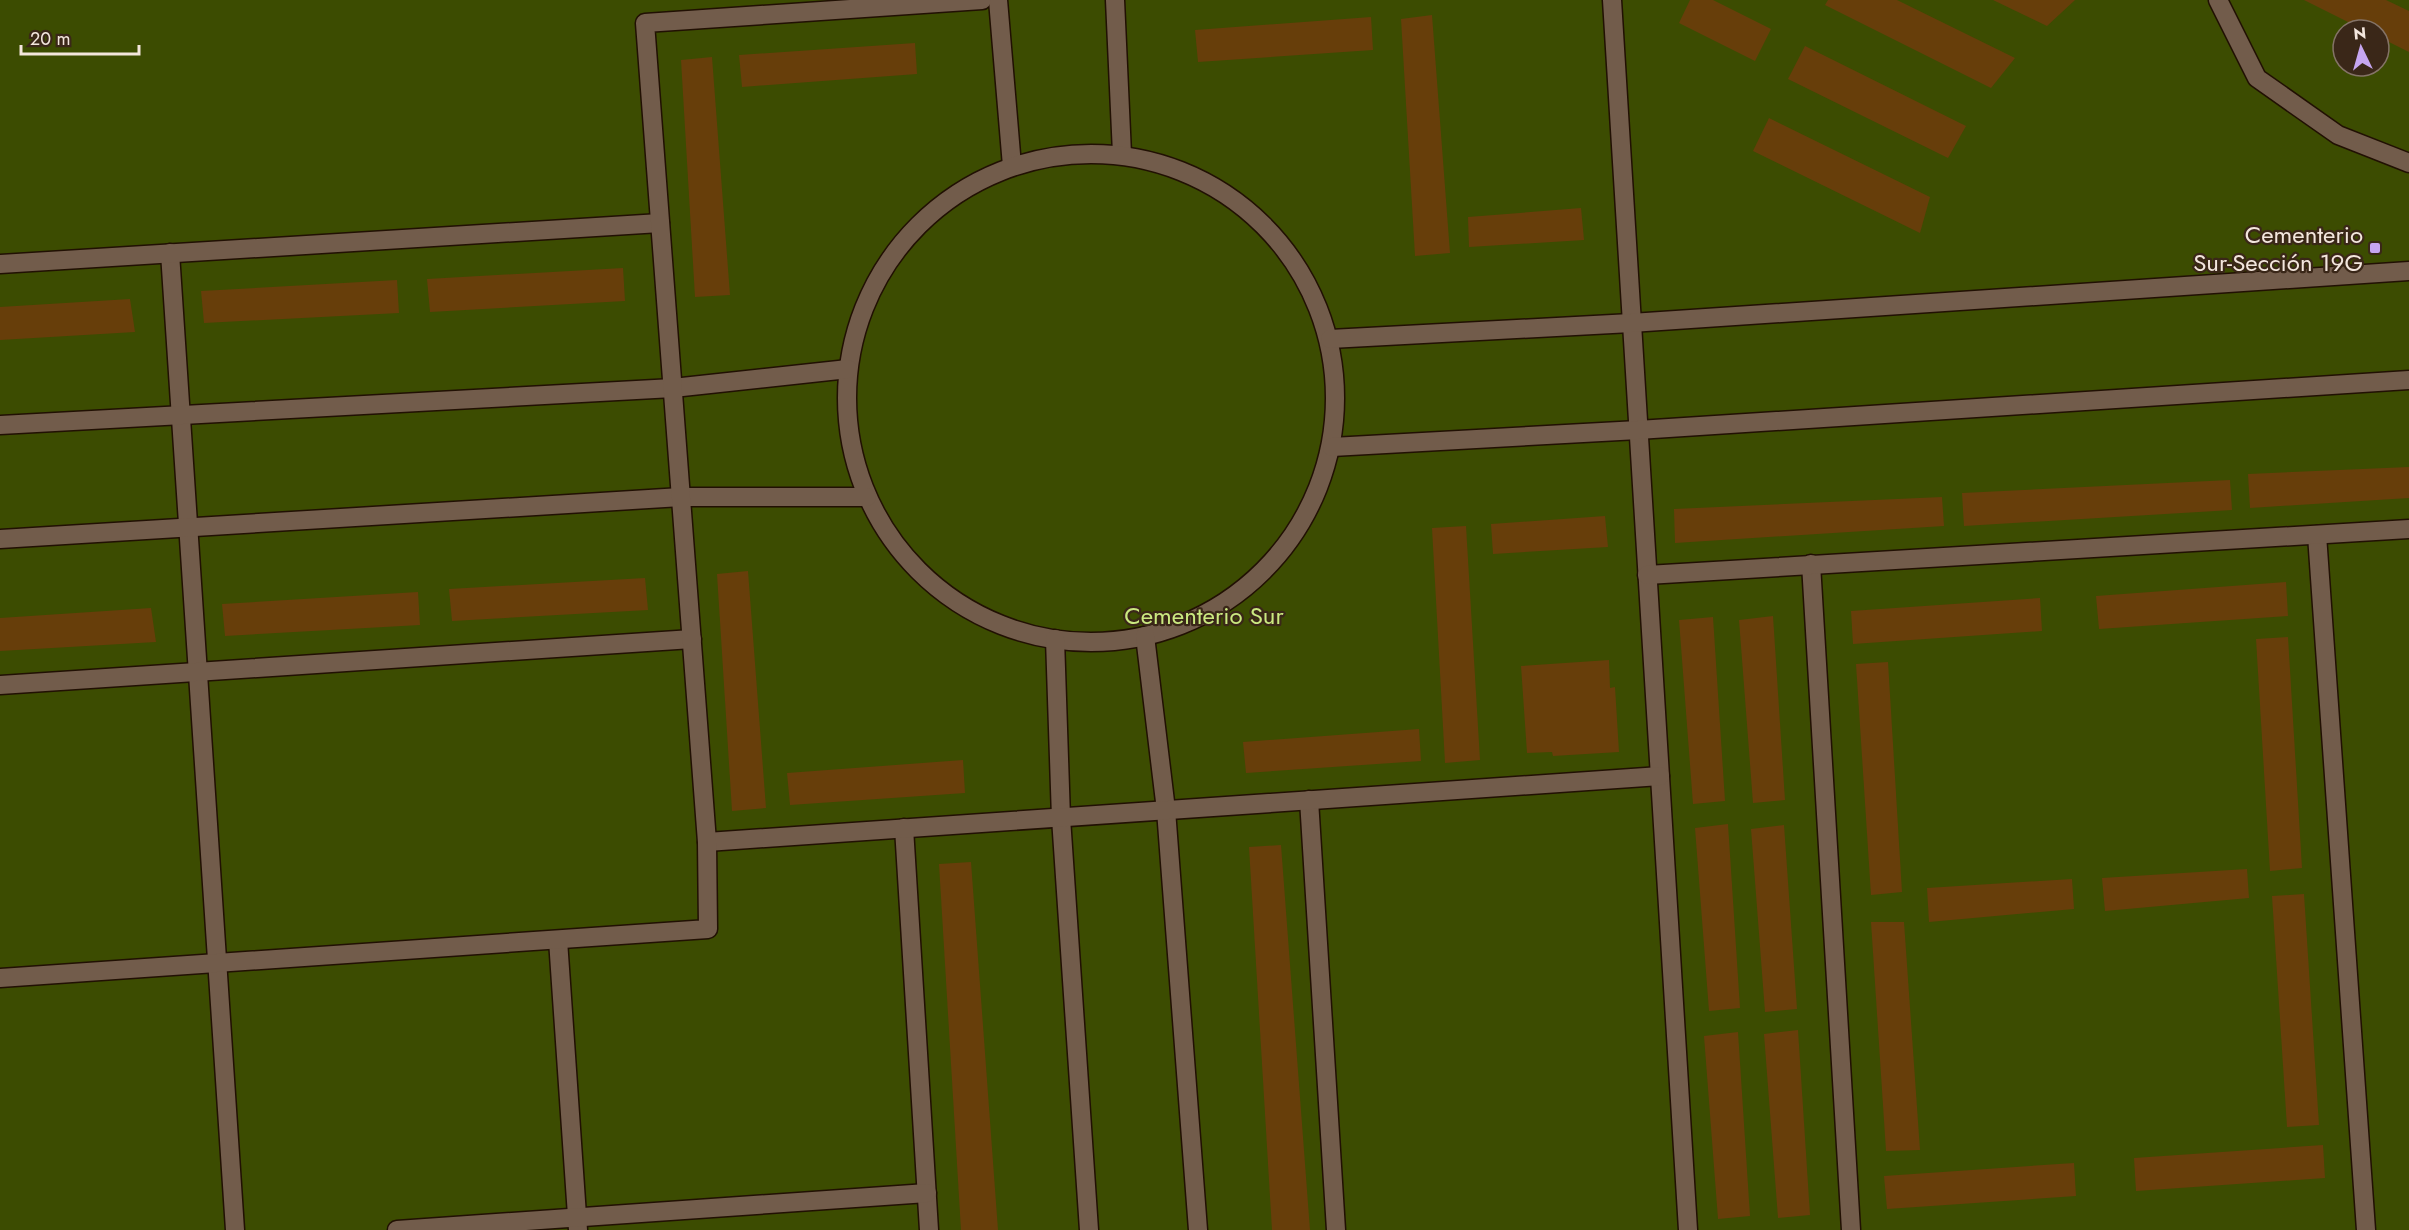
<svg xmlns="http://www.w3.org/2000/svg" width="2409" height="1230" font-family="Jost,sans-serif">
	<rect width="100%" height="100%" fill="#3a2718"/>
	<path fill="#3c4c01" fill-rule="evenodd" d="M0 0H2409V1230H0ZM2343 30H2379V66H2343Z"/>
	<g fill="#673e0a">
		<path d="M1690 0H1713L1771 29 1755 61 1679 23Z"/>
		<path d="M1828 0H1897L2015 58 1991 88 1825 5Z"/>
		<path d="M1993 0H2075L2047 26Z"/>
		<path d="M2304 0H2386L2409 11V52L2379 37V30H2364Z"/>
		<path d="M1432 15 1450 253 1415 256 1401 19Z"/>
		<path d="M1371 17 1373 50 1198 62 1195 30Z"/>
		<path d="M915 43 917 74 742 87 739 55Z"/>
		<path d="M1805 46 1966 126 1948 158 1788 79Z"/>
		<path d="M712 57 730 295 695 297 681 60Z"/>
		<path d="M1769 118 1930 197 1920 233 1753 151Z"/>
		<path d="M1581 208 1584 240 1469 247 1468 217Z"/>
		<path d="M623 268 625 301 430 312 427 279Z"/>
		<path d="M397 280 399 313 204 323 201 291Z"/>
		<path d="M130 299 135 332 0 340V307Z"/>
		<path d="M2409 467V498L2250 508 2248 474Z"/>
		<path d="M2230 480 2232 510 1964 526 1962 493Z"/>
		<path d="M1942 497 1944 526 1675 543 1674 509Z"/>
		<path d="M1605 516 1608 547 1493 554 1491 524Z"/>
		<path d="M1466 526 1480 760 1445 763 1432 528Z"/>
		<path d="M748 571 766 808 732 811 717 574Z"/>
		<path d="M645 578 648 610 452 621 449 589Z"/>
		<path d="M2286 582 2288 616 2099 629 2096 596Z"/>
		<path d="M418 592 420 625 225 636 222 604Z"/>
		<path d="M2040 598 2042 631 1853 644 1851 611Z"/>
		<path d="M151 608 156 642 0 651V618Z"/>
		<path d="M1773 616 1785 800 1753 803 1739 620Z"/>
		<path d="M1713 617 1725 801 1693 804 1679 620Z"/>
		<path d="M2288 637 2302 868 2270 871 2256 639Z"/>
		<path d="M1609 660 1610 688 1615 687 1619 752 1553 756 1552 752 1527 753 1521 666Z"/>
		<path d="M1888 662 1902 892 1871 895 1856 664Z"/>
		<path d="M1419 729 1421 761 1246 773 1243 742Z"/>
		<path d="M963 760 965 793 790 805 787 773Z"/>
		<path d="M1728 824 1740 1008 1709 1011 1695 828Z"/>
		<path d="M1784 825 1797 1009 1765 1012 1751 829Z"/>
		<path d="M1281 845 1310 1230H1272L1249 847Z"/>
		<path d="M971 862 998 1230H961L939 864Z"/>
		<path d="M2247 869 2249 898 2105 911 2102 878Z"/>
		<path d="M2072 879 2074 909 1929 922 1927 888Z"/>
		<path d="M2304 894 2319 1125 2287 1127 2272 896Z"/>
		<path d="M1871 922H1904L1920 1150 1886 1151Z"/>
		<path d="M1798 1030 1810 1215 1778 1218 1764 1034Z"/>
		<path d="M1738 1032 1750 1216 1718 1219 1704 1036Z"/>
		<path d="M2323 1145 2325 1178 2136 1191 2134 1158Z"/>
		<path d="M2074 1163 2076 1196 1887 1209 1884 1176Z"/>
	</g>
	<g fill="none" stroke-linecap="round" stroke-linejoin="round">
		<g stroke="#211003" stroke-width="21">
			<g id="lane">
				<path d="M998 0 1012 166"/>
				<path d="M1115 0 1122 154"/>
				<path d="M1612 0 1688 1230"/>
				<path d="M2218 0 2257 78 2338 135 2409 163"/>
				<circle cx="1091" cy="398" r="244"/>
				<path d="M170 253 235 1230"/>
				<path d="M0 264 660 223"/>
				<path d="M1330 339 1631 323 2409 271"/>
				<path d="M0 425 673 388 848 369"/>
				<path d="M1332 447 1638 430 2409 380"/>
				<path d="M2317 535 2366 1230"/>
				<path d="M0 539 681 497H867"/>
				<path d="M1811 564 1851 1230"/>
				<path d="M1647 575 2409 529"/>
				<path d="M1145 636 1166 810 1198 1230"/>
				<path d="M1055 639 1061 818 1089 1230"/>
				<path d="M0 685 692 639"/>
				<path d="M1309 800 1336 1230"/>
				<path d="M904 828 929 1230"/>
				<path d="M707 842 1660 776"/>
				<path d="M558 940 578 1230"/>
				<path d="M0 978 708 929 707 842 645 23 982 0"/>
				<path d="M397 1230 927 1193"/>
			</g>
		</g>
		<use href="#lane" stroke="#725c4b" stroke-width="18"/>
	</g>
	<rect fill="#c6a6f0" stroke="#3a2718" stroke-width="2" x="2369" y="242" width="12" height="12" rx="3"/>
	<g text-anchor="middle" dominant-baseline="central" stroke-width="4.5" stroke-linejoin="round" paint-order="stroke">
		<g font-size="24" fill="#f3e6dd" stroke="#3a2718" text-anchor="end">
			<text x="2363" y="234">Cementerio<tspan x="2363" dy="28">Sur-Sección 19G</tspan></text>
		</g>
		<g font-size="24" fill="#cbe980" stroke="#3a2718">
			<text x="1204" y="615">Cementerio Sur</text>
		</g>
	</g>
	<g transform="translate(2361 48) rotate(355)"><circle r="28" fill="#3a2718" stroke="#847367" stroke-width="1.5"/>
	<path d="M0-4.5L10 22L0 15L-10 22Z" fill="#c6a6f0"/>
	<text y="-9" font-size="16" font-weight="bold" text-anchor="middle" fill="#f3e6dd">N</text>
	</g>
	<path d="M21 45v9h118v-9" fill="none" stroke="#f3e6dd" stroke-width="3"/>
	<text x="30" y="45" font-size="18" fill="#f3e6dd" stroke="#3a2718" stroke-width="4.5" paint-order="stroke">20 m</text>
</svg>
